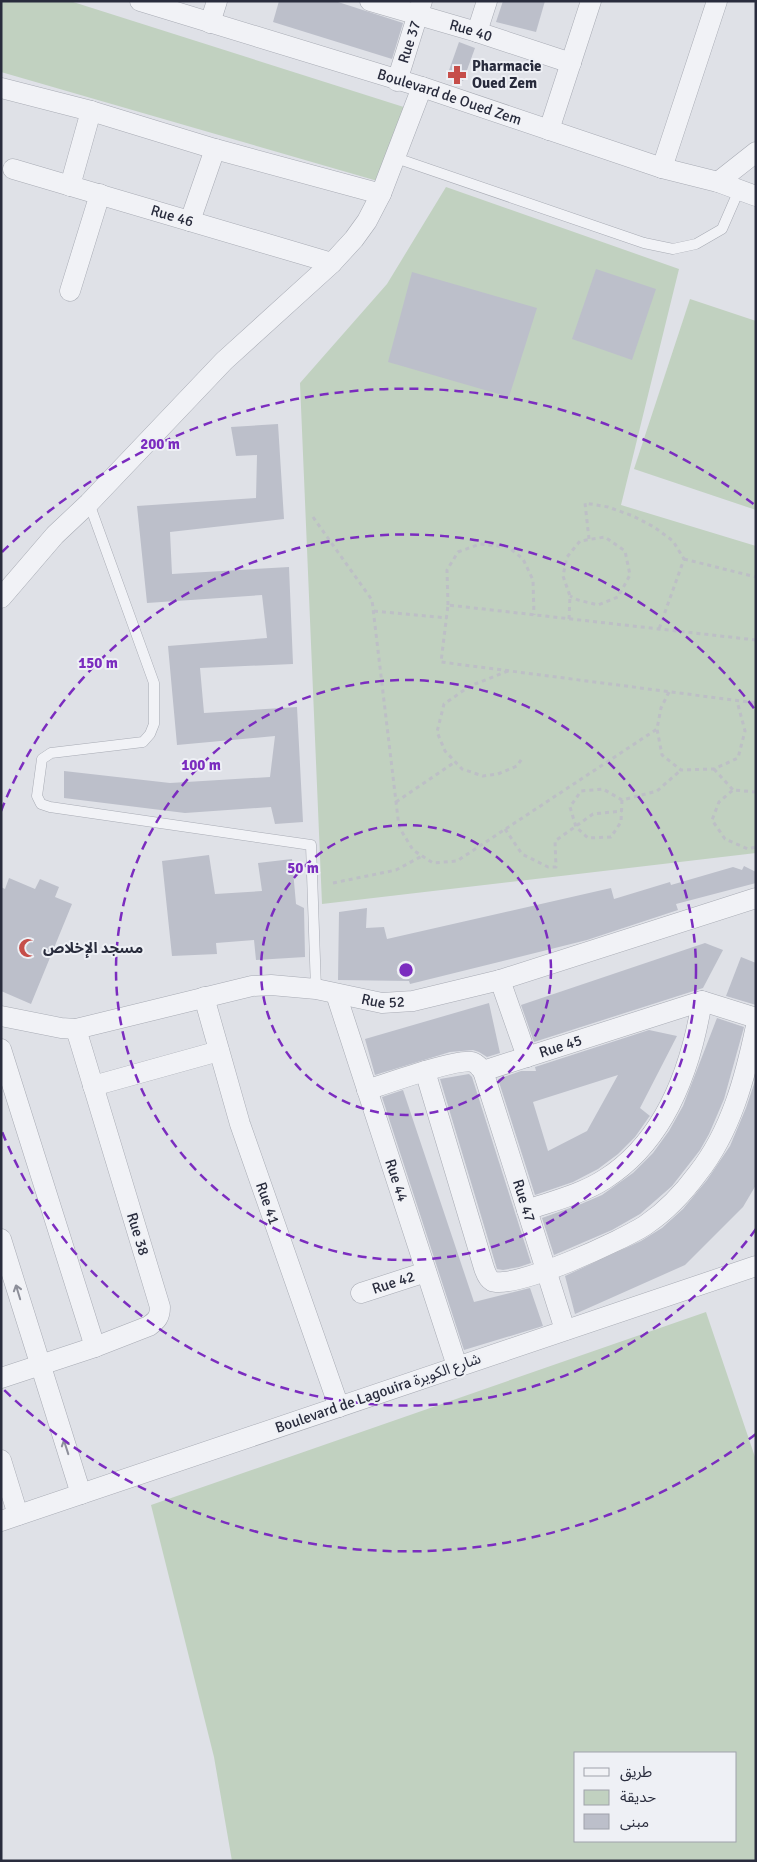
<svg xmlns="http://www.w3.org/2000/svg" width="757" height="1862" font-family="Signika,'Noto Sans Arabic',sans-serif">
	<rect width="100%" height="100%" fill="#dfe1e7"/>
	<g fill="#c1d1c0" fill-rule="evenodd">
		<path d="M1 1H70L410 109 381 182 1 72Z"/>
		<path d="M446 187 679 269 621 505 756 546V853L322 904 300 383 387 284Z"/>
		<path d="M690 299 756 321V510L634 469Z"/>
		<path d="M706 1312 756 1460V1861H232L214 1757 151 1505ZM736 1753V1841H576V1753Z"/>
	</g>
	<g fill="#bcbfca" fill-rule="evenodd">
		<path d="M279 1H335L403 23 392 59 273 22Z"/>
		<path d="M503 1H545L536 32 496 22Z"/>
		<path d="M459 42 475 48 463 81 447 76Z"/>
		<path d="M596 269 656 289 632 360 572 339Z"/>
		<path d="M412 272 537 308 509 397 388 362Z"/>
		<path d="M278 424 284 519 170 532 172 574 289 567 293 664 200 668 204 713 297 707 303 822 275 824 271 807 185 813 64 798V771L170 783 270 777 275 736 177 745 168 646 267 638 262 595 147 603 137 506 256 498 257 455 236 456 231 427Z"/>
		<path d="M209 855 215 894 262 891 258 863 292 859 296 904 304 908 305 957 256 960 254 940 216 943 217 954 172 956 162 861Z"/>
		<path d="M744 866 756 872V883L676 904 678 910 587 940 410 984 409 981 338 980 339 912 367 908 366 928 384 927 387 939 611 888 614 899 670 882 671 885 733 867 742 870Z"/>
		<path d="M9 878 35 889 40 879 59 887 55 897 72 904 31 1004 1 991V887L5 889Z"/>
		<path d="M705 943 723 950 703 988 534 1042 521 1005Z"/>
		<path d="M741 957 756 963V1005L726 996Z"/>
		<path d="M489 1003 500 1053 487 1057 479 1052 473 1050 450 1052 375 1075 365 1039Z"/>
		<path d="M717 1018 744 1027 724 1099 709 1134 700 1150 672 1186 640 1214 612 1230 554 1255 542 1218 581 1204 602 1195 633 1173 653 1153 669 1131 683 1106Z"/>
		<path d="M649 1030 677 1036 640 1108 650 1116 649 1117 635 1137 618 1154 598 1169 573 1182 535 1195 498 1079 521 1071H536L535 1067ZM618 1075 587 1131 548 1151 533 1102Z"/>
		<path d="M469 1074 472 1077 531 1263 519 1267 503 1270 497 1269 440 1079Z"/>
		<path d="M756 1078V1185L743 1207 685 1265 575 1314 565 1276 641 1241 662 1228 683 1209 707 1180 730 1146 746 1108Z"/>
		<path d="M403 1090 474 1302 530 1288 543 1326 464 1350 382 1097Z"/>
	</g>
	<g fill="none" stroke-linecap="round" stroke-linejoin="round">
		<g stroke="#a8abb4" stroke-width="11">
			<g id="service">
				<path d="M396 158 644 243 673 249 696 244 722 229 739 190"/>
				<path d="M89 503 154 683V724L150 734 143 742 51 753 42 759 37 796 41 804 50 807 311 845 316 989"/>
			</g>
		</g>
		<g stroke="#a8abb4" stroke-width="21">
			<g id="minor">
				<path id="s1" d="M140 1 422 87 662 168 718 182 756 196"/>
				<path id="s2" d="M370 1 477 32 571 63"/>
				<path d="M210 23 217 1"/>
				<path d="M477 32 487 1"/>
				<path id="s3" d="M397 81 422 1"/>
				<path d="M1 88 91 111 215 149 381 194"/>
				<path d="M549 130 591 1"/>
				<path d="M662 168 717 1"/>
				<path id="s4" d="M13 169 332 263"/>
				<path d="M718 182 756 152"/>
				<path d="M70 186 91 111"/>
				<path d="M190 221 215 149"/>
				<path d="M70 291 100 194"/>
				<path d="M1 598 55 535 89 503 224 361 332 263 354 239 367 221 381 194 422 87"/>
				<path d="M500 980 527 1057"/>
				<path id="s5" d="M336 994 457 1366"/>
				<path id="s6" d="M204 997 240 1124 339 1407"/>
				<path id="s7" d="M1 1016 61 1028 76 1029 252 986 271 985 316 989 382 1003 413 1001 500 980 756 898"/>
				<path d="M1 1049 95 1347"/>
				<path d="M425 1071 484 1268C486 1273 487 1278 492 1281 512 1291 626 1239 647 1224 666 1211 684 1192 698 1173 731 1131 745 1078 756 1026"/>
				<path id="s8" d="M483 1071 565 1330"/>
				<path d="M93 1086 219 1051"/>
				<path id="s9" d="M367 1090C385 1084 458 1058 472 1062 477 1063 480 1068 483 1071L702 1001 756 1018"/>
				<path d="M527 1210C553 1201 582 1194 605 1179 665 1141 691 1068 702 1001"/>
				<path d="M1 1239 81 1494"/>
				<path id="s10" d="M361 1293 426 1272"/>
				<path d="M1 1378 95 1347 149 1326C157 1320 160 1317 160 1307L76 1029"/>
				<path d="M1 1460 18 1515"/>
				<path d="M1 1521 756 1266"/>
			</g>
		</g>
		<g stroke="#bdbfc6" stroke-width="3" stroke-dasharray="4 4" stroke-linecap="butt">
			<path d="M313 517 372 600 399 827 413 850 433 863 457 861 657 729"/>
			<path d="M589 539 585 503 608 507 633 516 654 527 673 541 684 559 659 629"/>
			<path d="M684 559 756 577"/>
			<path d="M448 605 447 570 458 552 480 544 508 547 523 559 533 580 534 615"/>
			<path d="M374 611 447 618"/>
			<path d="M569 619 570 596 563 576 567 557 580 541 605 537 625 551 630 575 618 597 598 605 578 600 570 596"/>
			<path d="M756 640 448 605 441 662 756 703"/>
			<path d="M508 671 470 686 444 704 437 732 445 751 462 769 483 776 498 774 517 766 523 757"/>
			<path d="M669 692 661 708 657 729 662 755 681 770 714 769 738 758 745 731 737 701"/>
			<path d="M714 769 733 790"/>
			<path d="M756 792 733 790 719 802 712 820 725 839 748 849 756 847"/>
			<path d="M622 800 621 822 611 837 588 838 576 827 570 807 581 791 603 789 622 800 657 791 681 770"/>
			<path d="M396 802 455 762"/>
			<path d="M505 829 522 854 548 867H556L555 841 593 814 622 811"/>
			<path d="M333 883 396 870 422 856"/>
		</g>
		<use href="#service" stroke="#f1f2f6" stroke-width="10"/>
		<use href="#minor" stroke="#f1f2f6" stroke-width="20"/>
	</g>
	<defs><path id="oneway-shaft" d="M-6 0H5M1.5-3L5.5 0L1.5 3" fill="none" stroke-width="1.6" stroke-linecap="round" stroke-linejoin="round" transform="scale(1.25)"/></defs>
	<g stroke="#8d8f9a">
		<use href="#oneway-shaft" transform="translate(18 1292) rotate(-107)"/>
		<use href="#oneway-shaft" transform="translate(66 1447) rotate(-108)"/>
	</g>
	<g fill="none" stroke="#7b2cbf" stroke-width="2.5" stroke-dasharray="9 6">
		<circle cx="406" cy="970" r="145"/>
		<circle cx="406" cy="970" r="290"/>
		<path d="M756 1229A435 435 0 0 1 1 1129M1 811A435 435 0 0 1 756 711"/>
		<path d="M756 1434A581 581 0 0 1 2 1388M2 552A581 581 0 0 1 756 506"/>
	</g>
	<defs>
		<g id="pharmacy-bare" transform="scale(1.5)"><path d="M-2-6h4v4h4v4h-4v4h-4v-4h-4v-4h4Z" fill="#c64e4a" stroke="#eef0f5" stroke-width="2.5" paint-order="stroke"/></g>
		<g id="mosque-bare" transform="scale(1.5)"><path d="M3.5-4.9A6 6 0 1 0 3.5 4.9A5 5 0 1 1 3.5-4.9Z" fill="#c64e4a" stroke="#eef0f5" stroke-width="2.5" paint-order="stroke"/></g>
	</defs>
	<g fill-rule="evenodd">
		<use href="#pharmacy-bare" x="457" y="75"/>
		<use href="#mosque-bare" x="28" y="948"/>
	</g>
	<g text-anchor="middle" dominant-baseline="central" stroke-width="4" stroke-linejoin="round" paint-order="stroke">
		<g font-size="15" fill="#292c3d" stroke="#eef0f5">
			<text stroke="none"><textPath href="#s2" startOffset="105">Rue 40</textPath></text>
			<text stroke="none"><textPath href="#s3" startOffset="41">Rue 37</textPath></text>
			<text stroke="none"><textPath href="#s1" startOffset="324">Boulevard de Oued Zem</textPath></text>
			<text stroke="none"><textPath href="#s4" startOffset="166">Rue 46</textPath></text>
			<text stroke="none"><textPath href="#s7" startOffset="390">Rue 52</textPath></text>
			<text stroke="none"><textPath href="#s9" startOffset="205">Rue 45</textPath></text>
			<text stroke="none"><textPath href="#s5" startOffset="196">Rue 44</textPath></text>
			<text stroke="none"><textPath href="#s8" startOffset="136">Rue 47</textPath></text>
			<text stroke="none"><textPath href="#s6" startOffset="216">Rue 41</textPath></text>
			<text transform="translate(138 1234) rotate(73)">Rue 38</text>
			<text stroke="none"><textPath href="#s10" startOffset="34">Rue 42</textPath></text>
			<text transform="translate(378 1393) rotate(-19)">Boulevard de Lagouira شارع الكويرة</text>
		</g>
		<g font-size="15" font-weight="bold" fill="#292c3d" stroke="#eef0f5" text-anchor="start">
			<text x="472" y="66">Pharmacie<tspan x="472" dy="17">Oued Zem</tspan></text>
			<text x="43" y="948">مسجد الإخلاص</text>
		</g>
	</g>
	<circle cx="406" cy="970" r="8" fill="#7b2cbf" stroke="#eef0f5" stroke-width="2.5"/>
	<g font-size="15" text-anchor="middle" font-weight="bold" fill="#7b2cbf" stroke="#eef0f5" stroke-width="4" stroke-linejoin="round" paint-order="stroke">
		<text x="160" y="449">200 m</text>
		<text x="98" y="668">150 m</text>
		<text x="201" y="770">100 m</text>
		<text x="303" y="873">50 m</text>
	</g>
	<rect width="757" height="1862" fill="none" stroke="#292c3d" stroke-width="5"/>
	<rect x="574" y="1752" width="162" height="90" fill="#eef0f5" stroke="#9fa2ab"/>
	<rect x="584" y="1768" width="25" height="8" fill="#f1f2f6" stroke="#9fa2ab"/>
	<text x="620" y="1777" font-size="15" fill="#292c3d">طريق</text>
	<rect x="584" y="1790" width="25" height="15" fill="#c1d1c0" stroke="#9fa2ab"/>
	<text x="620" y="1802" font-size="15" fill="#292c3d">حديقة</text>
	<rect x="584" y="1814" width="25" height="15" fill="#bcbfca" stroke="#9fa2ab"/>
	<text x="620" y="1827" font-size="15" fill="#292c3d">مبنى</text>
</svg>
